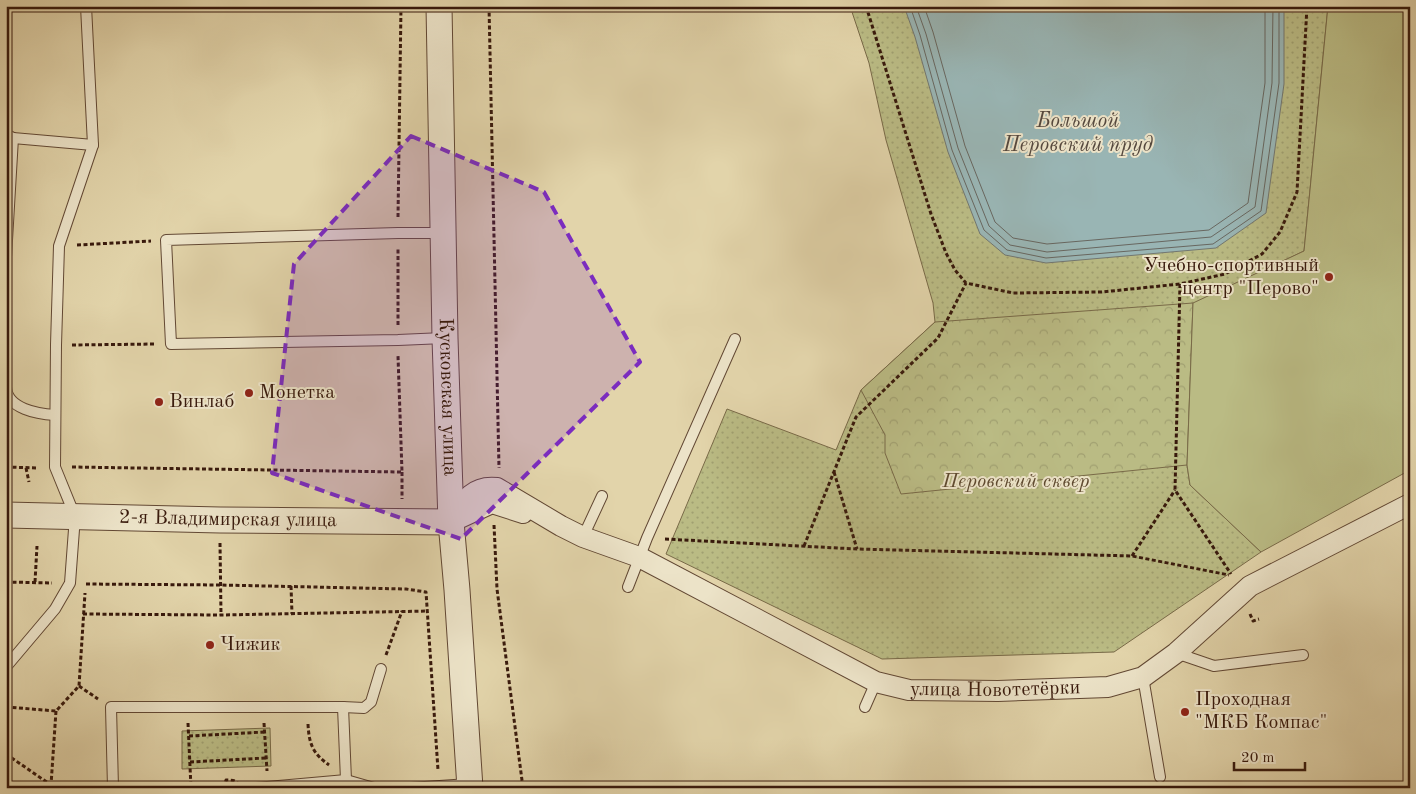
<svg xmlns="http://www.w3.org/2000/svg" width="1416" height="794" font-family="'Old Standard TT',serif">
	<defs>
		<pattern id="grass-dots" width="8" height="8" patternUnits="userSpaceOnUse" patternTransform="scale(1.25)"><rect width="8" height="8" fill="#babb84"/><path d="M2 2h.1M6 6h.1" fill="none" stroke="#a1a071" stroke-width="1.8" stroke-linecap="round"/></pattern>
		<pattern id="forest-crowns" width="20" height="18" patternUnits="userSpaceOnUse" patternTransform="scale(1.25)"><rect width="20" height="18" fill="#babb84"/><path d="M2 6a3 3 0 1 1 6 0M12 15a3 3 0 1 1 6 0" fill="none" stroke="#a1a071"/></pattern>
	</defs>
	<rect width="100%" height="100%" fill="#e2d4aa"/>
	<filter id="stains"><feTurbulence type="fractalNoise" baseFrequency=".004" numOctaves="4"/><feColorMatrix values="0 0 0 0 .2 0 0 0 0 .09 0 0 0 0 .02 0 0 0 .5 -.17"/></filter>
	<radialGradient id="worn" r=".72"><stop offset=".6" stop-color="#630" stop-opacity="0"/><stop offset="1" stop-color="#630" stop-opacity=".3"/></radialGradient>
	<g fill="url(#grass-dots)" stroke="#796a48">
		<path d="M850 6H1328L1304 251 1193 304 1187 465 1190 485 1261 552 1114 652 882 659 666 554 727 409 836 450 861 390 935 322 933 303 886 140 869 63Z"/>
		<path d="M270 728 271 766 182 769V731Z"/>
	</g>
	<path fill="url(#forest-crowns)" stroke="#796a48" d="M1193 303 1187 465 901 494 885 453V435L861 390 935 322Z"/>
	<path fill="#babb84" stroke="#796a48" d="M1328 6H1410V470L1261 552 1190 485 1187 465 1193 303 1304 251Z"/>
	<path fill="#99b5b4" stroke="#727771" d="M904 6H1284V84L1266 213 1216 248 1046 263 1005 255 980 234 948 152 915 37Z"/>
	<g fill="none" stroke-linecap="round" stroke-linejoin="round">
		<g stroke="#686760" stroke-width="1">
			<path d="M910 6 920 35 952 150 984 230 1007 250 1046 258 1213 244 1261 211 1279 83V6"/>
			<path d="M916 6 926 34 958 148 989 226 1010 245 1047 252 1211 237 1255 207 1272 83 1273 6"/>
			<path d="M924 6 933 32 965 146 995 222 1013 238 1047 244 1209 230 1248 203 1265 83V6"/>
		</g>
		<g stroke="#624834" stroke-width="12">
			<g id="service">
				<path d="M6 134 13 138 6 257"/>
				<path d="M13 138 93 145"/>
				<path d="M443 233H398L166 240 171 344 398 340 444 338"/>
				<path d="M6 387C7 409 38 414 55 415"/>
				<path d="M583 537 602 496"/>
				<path d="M628 587 647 538 735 339"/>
				<path d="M1176 653 1214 666 1303 655"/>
				<path d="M6 667 55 609 70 583 75 516 55 467 56 345 59 246 93 145 86 6"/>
				<path d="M1143 677 1160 777"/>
				<path d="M343 707 364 708 371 702 381 669"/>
				<path d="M865 707 876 682"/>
				<path d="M113 788 111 707H343L346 780"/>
				<path d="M256 788 346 780 374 788"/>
				<path d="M410 788 469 784"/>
			</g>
		</g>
		<g stroke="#624834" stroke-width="22">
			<g id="minor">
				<path id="s1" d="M451 522C463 503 471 485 497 488L561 526 583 537 639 557 876 682 909 690 998 691 1108 687 1143 677 1176 653 1250 586 1410 504"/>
				<path d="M451 522 492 503 523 513"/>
			</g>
		</g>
		<g stroke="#624834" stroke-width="27">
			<g id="tertiary">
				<path id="s2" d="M439 6 445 338 451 522 457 590 470 788"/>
				<path id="s3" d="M6 515 220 520 451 522"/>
			</g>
		</g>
		<g stroke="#38190c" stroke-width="3" stroke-dasharray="4 2.5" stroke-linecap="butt">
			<path d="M489 6 499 468"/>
			<path d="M866 6 931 214 946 253 955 270 966 283 1013 293 1102 292 1180 284 1225 274 1262 254 1280 232 1297 192 1307 6"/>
			<path d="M398 217 401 6"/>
			<path d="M77 245 151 241"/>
			<path d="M1180 284 1175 490 1231 574"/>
			<path d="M398 325V249"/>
			<path d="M72 345 156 344"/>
			<path d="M6 467 38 468"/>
			<path d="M72 467 402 472 398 356"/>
			<path d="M26 468 29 482"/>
			<path d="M402 472V499"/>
			<path d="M834 472 857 549"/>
			<path d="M494 525 497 589 523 788"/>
			<path d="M665 539 857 549 1132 556 1229 575"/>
			<path d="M220 543 221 615"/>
			<path d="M804 546 856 417 938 338 966 283"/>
			<path d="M1132 556 1175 490"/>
			<path d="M6 582 52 583"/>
			<path d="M35 582 37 546"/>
			<path d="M86 584 220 585 406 589 426 592 438 770"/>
			<path d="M291 586 292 614"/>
			<path d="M83 614 221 615 428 611"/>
			<path d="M1250 614 1253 621 1259 619"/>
			<path d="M386 655 402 611"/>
			<path d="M79 686 98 699"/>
			<path d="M6 707 56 711 79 686 85 593"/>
			<path d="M56 711 51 785 62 788"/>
			<path d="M188 723 191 788"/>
			<path d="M264 723 267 771"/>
			<path d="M308 724C309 743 312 753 329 765"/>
			<path d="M189 736 265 732"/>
			<path d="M6 754 51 785V788"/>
			<path d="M190 762 266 758"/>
			<path d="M224 788 226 780C232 780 238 780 239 787"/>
		</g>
		<use href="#service" stroke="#ece3c8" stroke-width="10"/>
		<use href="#minor" stroke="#ece3c8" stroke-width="20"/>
		<use href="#tertiary" stroke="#ece3c8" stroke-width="25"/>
	</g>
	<path fill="#7b2cbf" fill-opacity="0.2" stroke="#7b2cbf" stroke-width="4" stroke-dasharray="10 6" stroke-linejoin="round" d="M411 136 544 192 640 362 461 539 272 473 294 264Z"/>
	<g fill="#8f2418" stroke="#ece3c8" stroke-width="2">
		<circle cx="1329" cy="277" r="5"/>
		<circle cx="249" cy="393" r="5"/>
		<circle cx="159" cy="402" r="5"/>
		<circle cx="210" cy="645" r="5"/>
		<circle cx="1185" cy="712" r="5"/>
	</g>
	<g text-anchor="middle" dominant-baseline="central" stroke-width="4" stroke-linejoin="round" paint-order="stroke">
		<g font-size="20" fill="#38190c" stroke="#ece3c8" text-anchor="start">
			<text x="1319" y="266" text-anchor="end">Учебно-спортивный<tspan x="1319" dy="23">центр "Перово"</tspan></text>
			<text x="259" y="393">Монетка</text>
			<text x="169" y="402">Винлаб</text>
			<text x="220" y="645">Чижик</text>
			<text x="1195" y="700">Проходная<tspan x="1195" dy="23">"МКБ Компас"</tspan></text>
		</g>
		<g font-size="20" fill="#38190c" stroke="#ece3c8">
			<text stroke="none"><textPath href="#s2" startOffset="391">Кусковская улица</textPath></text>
			<text stroke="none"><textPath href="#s3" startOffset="222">2-я Владимирская улица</textPath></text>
			<text stroke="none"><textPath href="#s1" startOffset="608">улица Новотетёрки</textPath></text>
		</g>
		<g font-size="20" font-style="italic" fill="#5f4a30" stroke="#ece3c8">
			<text x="1016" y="482">Перовский сквер</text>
		</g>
		<g font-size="21" font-style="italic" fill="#55483e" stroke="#ece3c8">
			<text x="1078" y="121">Большой<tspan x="1078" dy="24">Перовский пруд</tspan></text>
		</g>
	</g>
	<rect width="1416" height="794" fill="none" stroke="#e2d4aa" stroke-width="25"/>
	<rect x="8" y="8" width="1401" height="779" fill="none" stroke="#38190c" stroke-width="2.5"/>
	<rect x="12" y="12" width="1391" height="769" fill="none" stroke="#38190c"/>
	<path d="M1234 762v8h71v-8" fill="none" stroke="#38190c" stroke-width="2.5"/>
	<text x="1241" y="762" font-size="15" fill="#38190c" stroke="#ece3c8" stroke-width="4" paint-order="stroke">20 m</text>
	<rect width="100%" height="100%" filter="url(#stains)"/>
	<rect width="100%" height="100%" fill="url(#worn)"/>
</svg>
